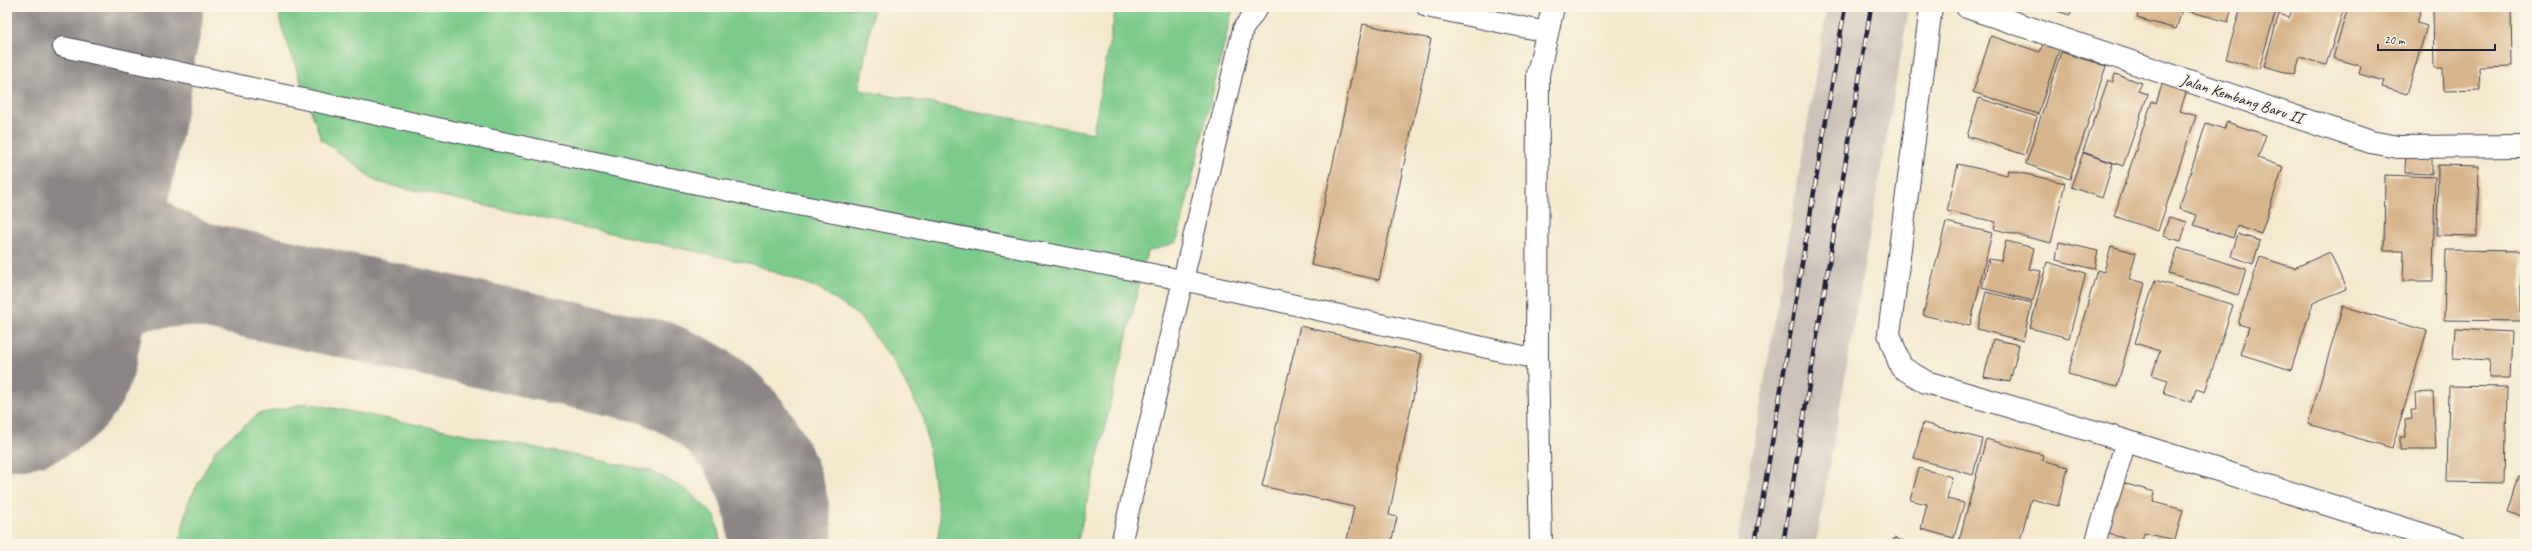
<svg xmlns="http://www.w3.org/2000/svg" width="2532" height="551" font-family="Caveat,sans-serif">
	<rect width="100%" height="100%" fill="#fcf5e5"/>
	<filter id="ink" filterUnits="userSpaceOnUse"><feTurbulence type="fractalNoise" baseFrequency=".025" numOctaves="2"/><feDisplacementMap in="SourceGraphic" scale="8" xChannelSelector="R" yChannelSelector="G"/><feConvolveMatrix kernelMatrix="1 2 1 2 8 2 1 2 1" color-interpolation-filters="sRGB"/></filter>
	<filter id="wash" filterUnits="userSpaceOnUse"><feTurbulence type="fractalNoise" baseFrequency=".012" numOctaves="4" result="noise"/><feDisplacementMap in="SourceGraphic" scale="16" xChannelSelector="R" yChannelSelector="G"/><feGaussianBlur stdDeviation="0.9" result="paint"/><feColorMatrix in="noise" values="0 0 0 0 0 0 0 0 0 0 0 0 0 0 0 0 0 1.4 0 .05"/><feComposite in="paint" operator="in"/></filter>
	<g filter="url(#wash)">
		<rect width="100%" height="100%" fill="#f4e9cf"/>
		<path fill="#cdc2b9" d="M1827 7H1909L1816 544H1737Z"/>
		<g fill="#7bcb8b" stroke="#4e7663">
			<path d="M278 7H874L859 90 1093 133 1116 7H1233L1177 242 1147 252 1077 544H937L940 520 924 419 895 364 859 316 818 288 752 264 377 182 321 139 281 25Z"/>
			<path d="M307 403 649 470 687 490 715 516 721 544H179L188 503 216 449 258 414Z"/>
		</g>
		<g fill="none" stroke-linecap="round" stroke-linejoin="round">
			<g stroke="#8b8685" stroke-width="105">
				<path d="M62 67V128L83 183 115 225 151 254 194 273"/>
				<path d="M7 386 26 355 53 318 85 295 135 278 194 273 654 372C671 379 688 386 703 397 750 429 780 487 780 544"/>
			</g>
			<path stroke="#8b8685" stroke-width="263" d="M7 339 62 67 63 47 72 7"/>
		</g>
		<g id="blocks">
			<g fill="#d7b58d">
				<path d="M2043 7H2072L2070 15Z"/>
				<path d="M2128 7H2183L2176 29 2137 18 2139 11Z"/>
				<path d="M2186 7H2232L2228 22 2185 10Z"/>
				<path d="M2241 7H2277L2259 69 2226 59Z"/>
				<path d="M2293 7H2344L2326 65 2300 57 2295 75 2264 66 2279 14 2289 18Z"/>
				<path d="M2348 7H2422L2417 23 2427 26 2407 94 2382 87 2384 81 2359 74 2361 66 2333 58Z"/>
				<path d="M2433 7H2511L2512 66 2479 67 2480 90 2444 91 2443 68H2434Z"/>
				<path d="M1363 24 1431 39 1379 280 1311 265Z"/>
				<path d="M1991 36 2040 52 2044 41 2060 47 2038 114 1973 92Z"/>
				<path d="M2061 52 2106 66 2070 179 2026 164Z"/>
				<path d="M2115 74 2142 83 2138 91 2148 94 2123 166 2083 152 2108 80 2113 82Z"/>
				<path d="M2164 79 2188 87 2180 111 2196 116 2158 231 2114 216 2152 101 2156 103Z"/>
				<path d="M1979 98 2037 117 2025 155 1967 136Z"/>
				<path d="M2227 122 2266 135 2258 158 2283 167 2261 234 2237 226 2233 238 2194 225 2197 215 2179 209 2206 123 2224 129Z"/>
				<path d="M2406 151 2432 152V174L2405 173Z"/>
				<path d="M2083 153 2113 163 2102 198 2071 187Z"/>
				<path d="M1958 164 2007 175 2008 170 2065 183 2051 243 1994 229 1996 222 1947 211Z"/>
				<path d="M2438 165 2479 166 2477 236 2437 235Z"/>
				<path d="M2385 175 2435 177 2433 281H2403L2404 251H2384Z"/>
				<path d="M2169 217 2187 222 2181 241 2163 236Z"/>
				<path d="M1946 222 1992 233 1970 326 1923 315Z"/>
				<path d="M2238 234 2260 241 2253 264 2231 256Z"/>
				<path d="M2006 241 2034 248 2029 269 2041 271 2033 301 1982 288 1989 259 2001 261Z"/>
				<path d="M2059 242 2098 251 2094 269 2056 260Z"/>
				<path d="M2111 246 2136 253 2129 279 2145 283 2117 387 2068 374 2097 270 2104 272Z"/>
				<path d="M2178 248 2246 269 2238 295 2169 273Z"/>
				<path d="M2446 250 2521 251V321L2444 320Z"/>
				<path d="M2330 252 2346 289 2313 303 2291 370 2240 354 2249 327 2238 324 2260 257 2294 268Z"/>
				<path d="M2047 262 2086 273 2069 338 2030 328Z"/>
				<path d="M2155 280 2233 305 2205 392 2196 389 2192 402 2164 393 2168 380 2152 375 2160 351 2135 343Z"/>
				<path d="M1986 292 2032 303 2023 341 1977 329Z"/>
				<path d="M2343 306 2427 331 2392 448 2308 424Z"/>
				<path d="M1300 326 1422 354 1389 515 1397 517 1391 544H1346L1354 507 1262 486Z"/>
				<path d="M2455 329 2512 332 2510 378H2489L2490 360 2453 358Z"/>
				<path d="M1993 339 2019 345 2010 382 1984 377Z"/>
				<path d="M2449 386 2507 387 2505 483 2447 482Z"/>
				<path d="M2433 392 2436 450H2400V437H2406L2405 420 2412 419 2411 410H2416L2415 393Z"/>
				<path d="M1923 423 1982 439 1973 475 1914 458Z"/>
				<path d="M1986 439 2043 455 2042 460 2068 467 2058 506 2031 499 2019 544H1958Z"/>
				<path d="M1919 468 1952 477 1947 499 1964 503 1954 538 1921 529 1927 504 1910 500Z"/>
				<path d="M2519 476 2525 478V517L2508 512Z"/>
				<path d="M2119 482 2155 492 2153 502 2183 510 2175 540 2144 533 2142 543 2105 533Z"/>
				<path d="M1894 538 1912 544H1892Z"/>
				<path d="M2158 539 2174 543V544H2157Z"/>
			</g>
		</g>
	</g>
	<g filter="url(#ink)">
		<use href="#blocks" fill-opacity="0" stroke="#424051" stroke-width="1"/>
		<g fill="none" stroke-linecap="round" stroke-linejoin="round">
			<g stroke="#424051" stroke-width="22">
				<g id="service">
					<path d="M1258 7 1243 29 1183 280 1537 359"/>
					<path d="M1427 7 1547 32"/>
					<path d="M63 47 757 197 1183 280 1121 544"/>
					<path d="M2095 544 2126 441"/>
				</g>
			</g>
			<g stroke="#424051" stroke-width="24">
				<g id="minor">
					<path d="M1931 7 1889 334 1901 367 1926 382 2126 441 2453 544"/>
					<path d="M1967 7 2371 142 2398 147 2525 146"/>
				</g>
			</g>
			<g stroke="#424051" stroke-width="24">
				<path id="tertiary" d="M1541 544 1537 359 1538 74 1553 7"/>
			</g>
			<use href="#service" stroke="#fff" stroke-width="20"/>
			<use href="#minor" stroke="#fff" stroke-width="22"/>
			<use href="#tertiary" stroke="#fff" stroke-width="22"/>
			<g stroke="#22223b" stroke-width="4.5">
				<g id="rail">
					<path d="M1755 544 1845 7"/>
					<path d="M1783 544 1871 7"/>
				</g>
			</g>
			<use href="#rail" stroke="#fcf5e5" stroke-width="3" stroke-dasharray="9" stroke-linecap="butt"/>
		</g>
	</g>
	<g text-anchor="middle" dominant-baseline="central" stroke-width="3.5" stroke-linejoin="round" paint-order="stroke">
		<g font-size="16" fill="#22223b" stroke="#fcf5e5">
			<text transform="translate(2242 99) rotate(18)">Jalan Kembang Baru II</text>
		</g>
	</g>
	<rect width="2532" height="551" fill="none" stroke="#fcf5e5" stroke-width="24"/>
	<path d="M2378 44v6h117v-6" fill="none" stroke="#22223b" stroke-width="2"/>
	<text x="2384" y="44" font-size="12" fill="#22223b" stroke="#fcf5e5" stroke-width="3" paint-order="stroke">20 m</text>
</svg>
